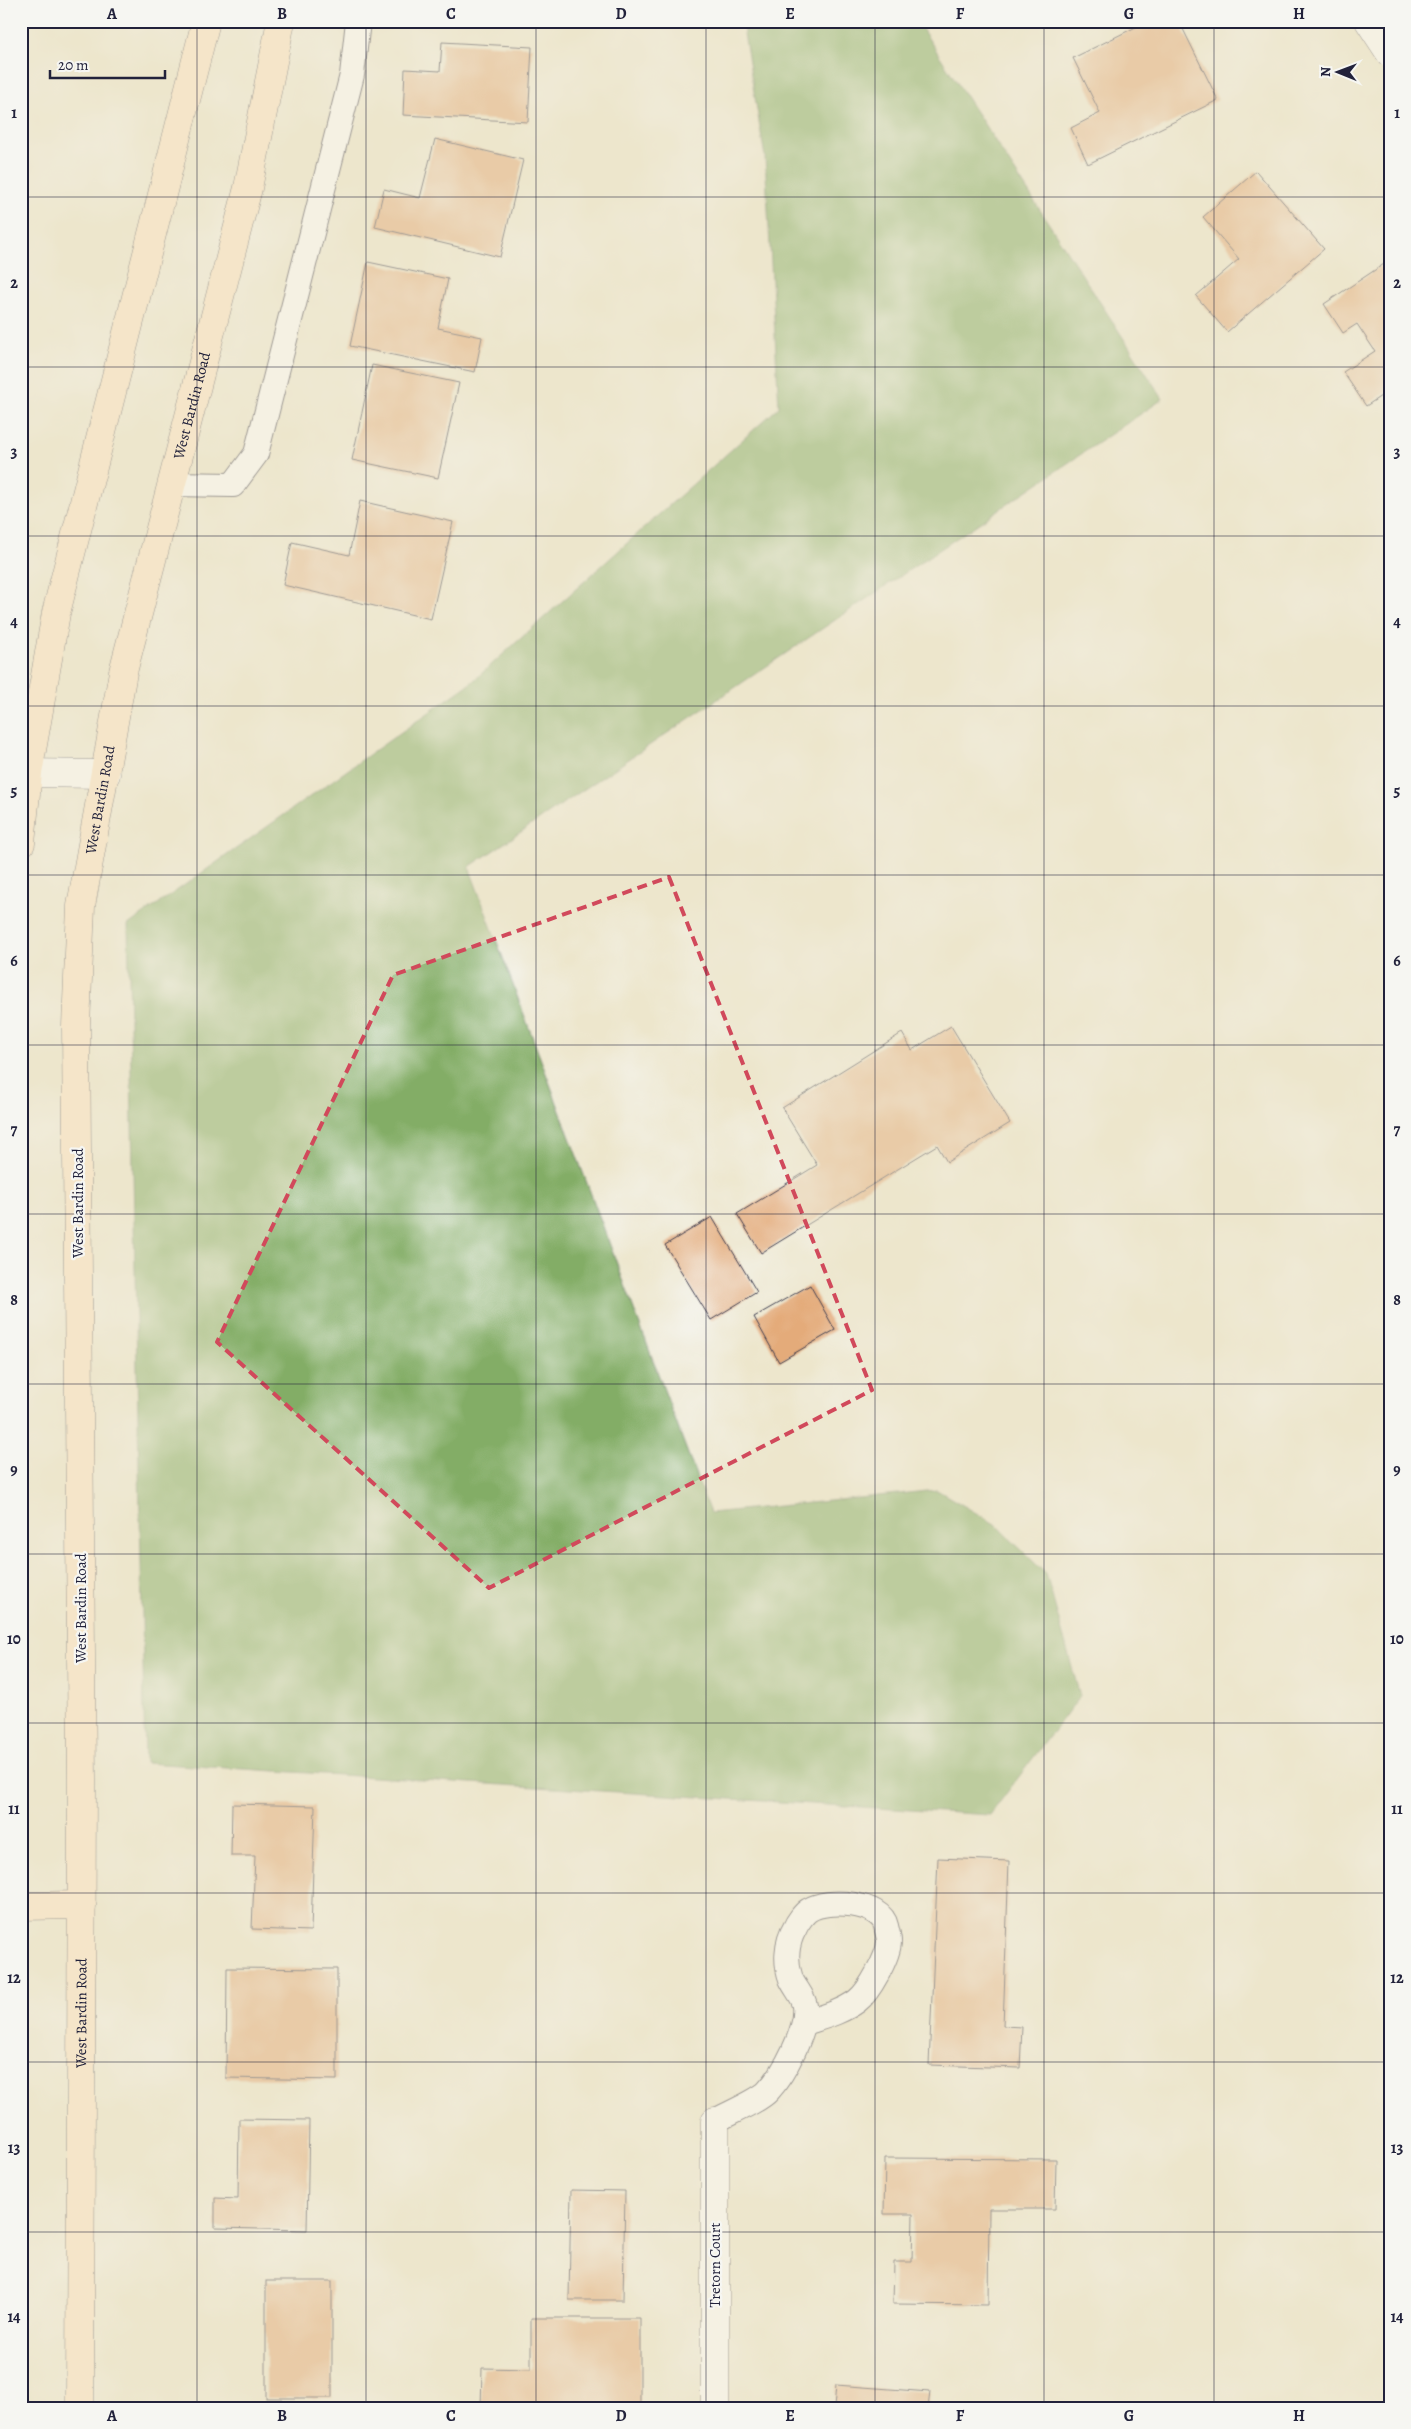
<svg xmlns="http://www.w3.org/2000/svg" width="1411" height="2429" font-family="Alegreya,serif">
	<rect width="100%" height="100%" fill="#f6f6f2"/>
	<filter id="ink" filterUnits="userSpaceOnUse"><feTurbulence type="fractalNoise" baseFrequency=".02" numOctaves="2"/><feDisplacementMap in="SourceGraphic" scale="10" xChannelSelector="R" yChannelSelector="G"/><feConvolveMatrix kernelMatrix="1 2 1 2 8 2 1 2 1" color-interpolation-filters="sRGB"/></filter>
	<filter id="wash" filterUnits="userSpaceOnUse"><feTurbulence type="fractalNoise" baseFrequency=".0096" numOctaves="4" result="noise"/><feDisplacementMap in="SourceGraphic" scale="20" xChannelSelector="R" yChannelSelector="G"/><feGaussianBlur stdDeviation="1.12" result="paint"/><feColorMatrix in="noise" values="0 0 0 0 0 0 0 0 0 0 0 0 0 0 0 0 0 1.4 0 .05"/><feComposite in="paint" operator="in"/></filter>
	<g filter="url(#wash)">
		<rect width="100%" height="100%" fill="#ede6cc"/>
		<path fill="#83ad66" stroke="#526850" d="M742 21H917L1163 399 469 867 710 1513 937 1490 995 1524 1046 1574 1080 1696 990 1815 145 1763 128 925 472 682 779 407 765 157Z"/>
		<g id="blocks">
			<g fill="#e4ab7a">
				<path d="M1148 21H1179L1218 100 1088 164 1071 128 1100 113 1073 58Z"/>
				<path d="M442 42 532 47 528 122 403 115 405 69 440 71Z"/>
				<path d="M435 139 523 160 500 257 375 227 384 189 420 198Z"/>
				<path d="M1256 171 1324 249 1227 332 1196 296 1239 259 1203 217Z"/>
				<path d="M1390 260V390L1366 406 1343 372 1375 351 1357 324 1343 333 1324 304Z"/>
				<path d="M368 262 448 279 438 328 482 337 475 372 350 346Z"/>
				<path d="M372 365 459 383 438 478 352 460Z"/>
				<path d="M360 501 453 522 431 619 283 585 292 542 349 555Z"/>
				<path d="M951 1026 1010 1123 947 1162 937 1145 761 1253 737 1214 817 1165 782 1108 902 1033 912 1050Z"/>
				<path d="M712 1217 757 1292 711 1320 665 1245Z"/>
				<path d="M810 1285 835 1330 779 1362 754 1317Z"/>
				<path d="M232 1804 315 1806 311 1931 252 1929 255 1856H231Z"/>
				<path d="M938 1858 1009 1861 1003 2026 1022 2027 1020 2068 929 2065Z"/>
				<path d="M227 1968 337 1969V2080L226 2078Z"/>
				<path d="M239 2119 309 2120 307 2230 215 2228V2198L238 2199Z"/>
				<path d="M885 2158 1056 2159 1055 2209H989L988 2305 893 2304 894 2262H912L913 2214H884Z"/>
				<path d="M571 2190 625 2191 623 2300H569Z"/>
				<rect x="266" y="2281" width="66" height="117"/>
				<path d="M531 2318H640V2408H481L482 2368 531 2369Z"/>
				<path d="M836 2385 930 2392 928 2408H834Z"/>
			</g>
		</g>
	</g>
	<g filter="url(#ink)">
		<use href="#blocks" fill-opacity="0" stroke="#403f51" stroke-width="1"/>
		<g fill="none" stroke-linecap="round" stroke-linejoin="round">
			<g stroke="#403f51" stroke-width="26">
				<g id="lane">
					<path d="M171 484 233 485 256 454 352 75 358 21"/>
					<path d="M715 2121C727 2114 759 2101 768 2091 784 2074 808 2029 805 2006 804 1997 795 1988 791 1979 785 1963 786 1943 795 1928 797 1923 804 1913 809 1910 827 1898 881 1902 886 1926 887 1931 889 1937 889 1941 889 1956 869 1992 857 2001 842 2012 823 2017 805 2023"/>
				</g>
			</g>
			<g stroke="#403f51" stroke-width="29">
				<g id="street">
					<path d="M1369 21 1390 53"/>
					<path d="M21 773 106 774"/>
					<path d="M715 2121V2408"/>
				</g>
			</g>
			<g stroke="#403f51" stroke-width="29">
				<g id="secondary">
					<path d="M21 843 28 773 56 613 206 21"/>
					<path d="M21 1906 82 1905"/>
					<path id="s1" d="M80 2408 82 1780 76 1026 81 906 123 672 248 188 281 21"/>
				</g>
			</g>
			<use href="#lane" stroke="#fff" stroke-width="24"/>
			<use href="#street" stroke="#fff" stroke-width="28"/>
			<use href="#secondary" stroke="#fee5c5" stroke-width="28"/>
		</g>
	</g>
	<path d="M0 0H1411V2429H0ZM669 877 872 1390 489 1588 217 1342 393 975Z" fill="#ede6cc" fill-opacity=".55" fill-rule="evenodd"/>
	<path fill="none" stroke="#d1495b" stroke-width="4" stroke-dasharray="10 6" stroke-linejoin="round" d="M669 877 872 1390 489 1588 217 1342 393 975Z"/>
	<path fill="none" stroke="#22223b" stroke-width="1" stroke-opacity="0.55" d="M197 21V2408M366 21V2408M536 21V2408M706 21V2408M875 21V2408M1044 21V2408M1214 21V2408M21 197H1390M21 367H1390M21 536H1390M21 706H1390M21 875H1390M21 1045H1390M21 1214H1390M21 1384H1390M21 1554H1390M21 1723H1390M21 1893H1390M21 2062H1390M21 2232H1390"/>
	<g text-anchor="middle" dominant-baseline="central" stroke-width="4.5" stroke-linejoin="round" paint-order="stroke">
		<g font-size="15" fill="#22223b" stroke="#f6f6f2">
			<text stroke="none"><textPath href="#s1" startOffset="2015">West Bardin Road</textPath></text>
			<text stroke="none"><textPath href="#s1" startOffset="1610">West Bardin Road</textPath></text>
			<text transform="translate(78 1203) rotate(-90)">West Bardin Road</text>
			<text transform="translate(81 1608) rotate(-90)">West Bardin Road</text>
			<text stroke="none"><textPath href="#s1" startOffset="395">West Bardin Road</textPath></text>
			<text transform="translate(715 2265) rotate(-90)">Tretorn Court</text>
		</g>
	</g>
	<rect width="1411" height="2429" fill="none" stroke="#f6f6f2" stroke-width="55"/>
	<g transform="translate(1338 72) rotate(271)" stroke="#f6f6f2" stroke-width="4" paint-order="stroke">
	<path d="M0-4L9 19L0 12L-9 19Z" fill="#22223b"/>
	<text y="-8" font-size="14" font-weight="bold" text-anchor="middle" fill="#22223b">N</text>
	</g>
	<path d="M50 70v8h115v-8" fill="none" stroke="#22223b" stroke-width="2.5"/>
	<text x="58" y="70" font-size="15" fill="#22223b" stroke="#f6f6f2" stroke-width="4" paint-order="stroke">20 m</text>
	<rect x="28" y="28" width="1356" height="2374" fill="none" stroke="#22223b" stroke-width="2"/>
	<g font-size="16" text-anchor="middle" font-weight="bold" fill="#22223b">
		<text x="112" y="19">A</text>
		<text x="282" y="19">B</text>
		<text x="451" y="19">C</text>
		<text x="621" y="19">D</text>
		<text x="790" y="19">E</text>
		<text x="960" y="19">F</text>
		<text x="1129" y="19">G</text>
		<text x="1299" y="19">H</text>
		<text x="14" y="118">1</text>
		<text x="1397" y="118">1</text>
		<text x="14" y="288">2</text>
		<text x="1397" y="288">2</text>
		<text x="14" y="457">3</text>
		<text x="1397" y="457">3</text>
		<text x="14" y="627">4</text>
		<text x="1397" y="627">4</text>
		<text x="14" y="796">5</text>
		<text x="1397" y="796">5</text>
		<text x="14" y="966">6</text>
		<text x="1397" y="966">6</text>
		<text x="14" y="1135">7</text>
		<text x="1397" y="1135">7</text>
		<text x="14" y="1305">8</text>
		<text x="1397" y="1305">8</text>
		<text x="14" y="1475">9</text>
		<text x="1397" y="1475">9</text>
		<text x="14" y="1644">10</text>
		<text x="1397" y="1644">10</text>
		<text x="14" y="1814">11</text>
		<text x="1397" y="1814">11</text>
		<text x="14" y="1983">12</text>
		<text x="1397" y="1983">12</text>
		<text x="14" y="2153">13</text>
		<text x="1397" y="2153">13</text>
		<text x="14" y="2322">14</text>
		<text x="1397" y="2322">14</text>
		<text x="112" y="2421">A</text>
		<text x="282" y="2421">B</text>
		<text x="451" y="2421">C</text>
		<text x="621" y="2421">D</text>
		<text x="790" y="2421">E</text>
		<text x="960" y="2421">F</text>
		<text x="1129" y="2421">G</text>
		<text x="1299" y="2421">H</text>
	</g>
</svg>
